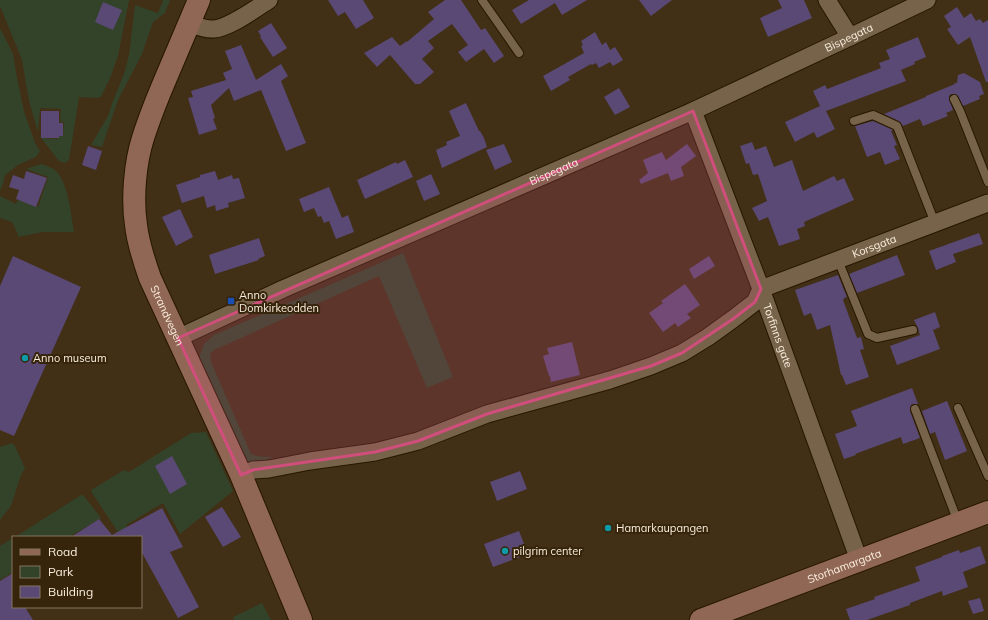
<svg xmlns="http://www.w3.org/2000/svg" width="988" height="620" font-family="Mulish,sans-serif">
	<rect width="100%" height="100%" fill="#412f16"/>
	<g fill="#334329">
		<path d="M0 0H129L118 56 111 76 101 97 96 98 79 97 69 160 65 163 59 161 41 138 58 139 59 136H63L64 122H60L61 109 40 108 38 132 29 101 22 60 0 6Z"/>
		<path d="M163 0H170L165 13 153 22 142 54 118 100 102 147 91 145 108 116 113 101 124 74 129 55 135 5 158 13Z"/>
		<path d="M0 28 13 54 17 78 24 111 35 143 40 151 36 157 18 165 5 175 3 184 0 191Z"/>
		<path d="M41 164C48 166 54 168 58 173 69 188 71 215 74 232H43L18 237 17 232 12 222 0 218V196L16 204 18 200 38 207 48 177 26 169Z"/>
		<path d="M403 253 453 377 427 388 379 276 214 350 210 354 211 362 251 454C259 457 265 457 273 457L247 469 199 358 204 344 214 335Z"/>
		<path d="M206 432 233 491 180 534 163 503 126 525 128 529 118 532 92 493 91 490 124 470 129 472 191 433Z"/>
		<path d="M12 443 15 446 25 468 21 475 11 506 0 520V447Z"/>
		<path d="M81 495H83L101 518 69 537H15Z"/>
		<path d="M13 538V572L0 580V546Z"/>
		<path d="M262 603 271 620H234L233 617Z"/>
	</g>
	<g fill="#5a4974">
		<path d="M328 0H363L374 18 356 29 345 12 338 16Z"/>
		<path d="M445 0H461L481 30 485 28 504 56 494 63 484 49 466 62 458 52 468 45 452 24 428 41 434 48 422 59 434 72 420 84H415L390 55 377 67 364 53 392 37 400 46 407 41V42L434 19 428 12Z"/>
		<path d="M529 0H587L562 15 555 3 521 24 512 10Z"/>
		<path d="M639 0H672L651 16Z"/>
		<path d="M778 0H804L812 18 768 37 760 18 782 8Z"/>
		<path d="M103 2 122 10 113 30 95 22Z"/>
		<path d="M957 7 964 18 971 13 976 21 980 19 983 23 988 20V82H986L970 37 958 45 947 29 951 27 944 16Z"/>
		<path d="M271 23 287 48 273 57 260 37 261 36 258 31Z"/>
		<path d="M595 32 602 45 606 42 610 50 615 47 623 60 613 66 610 62 599 68 596 63 592 65 591 64 568 77 570 80 551 91 543 76 584 53 581 46 583 45 581 41Z"/>
		<path d="M918 37 926 57 914 62 915 64 901 70 906 81 826 111 835 129 817 138 814 132 795 142 785 122 820 106 813 91 825 85 827 89 881 68 879 63 890 59 886 50Z"/>
		<path d="M241 45 256 80 281 64 288 76 281 81 306 143 286 151 261 90 234 101 229 88 211 105 215 118 213 119 217 129 199 135 188 98 193 97 191 91 226 80 223 73 232 69 225 51Z"/>
		<path d="M964 73 980 82 984 94 979 96 980 99 963 106 957 95 955 94H951L949 96V99L953 110 946 113 948 116 923 126 920 119 903 126 899 121 884 114 926 97V96L955 84 954 83H957L958 75Z"/>
		<path d="M619 88 630 107 615 115 604 97Z"/>
		<path d="M466 103 479 131H480L484 138 487 147 442 168 436 150 447 145 446 142 460 136 449 111Z"/>
		<path d="M41 111H59V123H63V136H59V138H41Z"/>
		<path d="M873 121 893 130 891 131 897 145 894 146 900 159 885 165 880 152 867 157 855 126Z"/>
		<path d="M752 142 755 150 766 146 774 167 792 160 803 191 834 176 837 181 844 178 854 200 804 222 805 226 797 229 800 239 779 246 768 217 759 221 752 208 767 201 758 174 753 175 749 163 746 164 740 146Z"/>
		<path d="M504 144 512 162 495 170 486 150Z"/>
		<path d="M687 144 696 156 681 167 684 176 671 181 668 173 641 184 639 180 648 173 643 160 662 152 666 160Z"/>
		<path d="M88 146 102 151 96 170 82 165Z"/>
		<path d="M405 160 413 177 365 199 357 180 396 162 397 164Z"/>
		<path d="M26 171 47 178 36 207 16 199 19 190 9 187 13 175 24 179Z"/>
		<path d="M215 171 218 180 232 175 233 179 239 178 245 198 228 203 229 207 216 211 215 205 207 208 204 196 182 203 176 185 200 177V175Z"/>
		<path d="M431 174 440 194 424 201 416 181Z"/>
		<path d="M329 187 342 218 348 215 354 232 336 239 329 221 324 223 321 216 318 217 314 208 304 212 299 199Z"/>
		<path d="M180 209 193 237 176 246 162 217Z"/>
		<path d="M979 233 983 244 953 254 956 262 936 270 929 251Z"/>
		<path d="M259 238 265 256 258 259 259 260 215 274 209 255Z"/>
		<path d="M897 255 905 275 857 293 849 274Z"/>
		<path d="M13 256 81 287 14 436 0 430V286Z"/>
		<path d="M709 256 715 266 694 279 689 269Z"/>
		<path d="M838 275 847 297 844 298V299L843 300 857 338 861 337 864 349 860 350 869 377 846 385 842 375H841L830 325 817 330 811 313 804 316 795 290Z"/>
		<path d="M685 284 700 305 687 314 691 318 678 327 675 323 663 332 649 313 663 303 661 301Z"/>
		<path d="M935 312 940 327 933 330 940 349 897 365 890 346 920 335 918 328 914 320Z"/>
		<path d="M572 342 580 375 551 382 550 376H549L543 356 549 354 547 348Z"/>
		<path d="M912 388 918 404H913L911 405 910 408V411L920 438 903 444 901 437 855 454 856 455 844 459 835 434 857 426 851 411Z"/>
		<path d="M947 401 967 451 945 460 935 432 930 434 922 411Z"/>
		<path d="M172 456 187 484 170 494 155 466Z"/>
		<path d="M520 471 527 489 497 501 490 482Z"/>
		<path d="M222 507 241 537 223 547 205 517Z"/>
		<path d="M162 508 183 547 170 552 199 607 178 618 141 551V537H71L99 519 112 535Z"/>
		<path d="M519 531 528 554 493 567 484 544Z"/>
		<path d="M980 546 986 563 963 572 968 587 943 596 942 591 910 603V605L867 620H850L846 609 875 599 874 597 920 581 915 567 942 557V556L959 550 960 553Z"/>
		<path d="M13 573V607H25L33 620H0V581Z"/>
		<path d="M980 598 984 611 973 614 968 601Z"/>
	</g>
	<g fill="none" stroke-linecap="round" stroke-linejoin="round">
		<g stroke="#271700" stroke-width="10">
			<g id="service">
				<path d="M482 0 519 53"/>
				<path d="M954 99 960 111 988 182"/>
				<path d="M854 121 873 115 897 126 935 223"/>
				<path d="M838 260 868 334 877 338 913 330"/>
				<path d="M958 408 988 476"/>
				<path d="M915 409 958 522"/>
			</g>
		</g>
		<g stroke="#271700" stroke-width="19">
			<g id="minor">
				<path d="M827 0 850 37"/>
				<path d="M189 23C197 26 205 30 214 29 229 28 255 9 269 0"/>
				<path id="s1" d="M693 111 761 289 859 560"/>
				<path id="s2" d="M178 338 283 289 693 111 850 37 927 0"/>
				<path id="s3" d="M241 475 253 470 269 469 310 461 375 452 418 441 487 414 610 380 651 366 682 353 708 337 733 319 755 302 761 289 988 203"/>
			</g>
		</g>
		<g stroke="#271700" stroke-width="24">
			<g id="secondary">
				<path id="s4" d="M199 0C189 24 178 49 168 73 159 94 150 116 143 138 135 163 132 199 136 225 138 243 144 261 150 278L241 475 301 620"/>
				<path id="s5" d="M701 620 988 512"/>
			</g>
		</g>
		<use href="#service" stroke="#776349" stroke-width="8"/>
		<use href="#minor" stroke="#776349" stroke-width="17"/>
		<use href="#secondary" stroke="#906754" stroke-width="22"/>
	</g>
	<path fill="#d04e7c" fill-opacity="0.2" stroke="#d04e7c" stroke-width="3" stroke-linejoin="round" d="M693 111 761 289 755 302 733 319 682 353 651 366 487 414 418 441 375 452 253 470 241 475 178 338Z"/>
	<rect fill="#1a4fb4" stroke="#36250b" stroke-width="1.5" x="227" y="297" width="8" height="8" rx="2"/>
	<g fill="#0f9aa8" stroke="#36250b" stroke-width="1.5">
		<circle cx="25" cy="358" r="4"/>
		<circle cx="608" cy="528" r="4"/>
		<circle cx="505" cy="551" r="4"/>
	</g>
	<g text-anchor="middle" dominant-baseline="central" stroke-width="4" stroke-linejoin="round" paint-order="stroke">
		<g font-size="11" fill="#faeedf" stroke="#36250b">
			<text stroke="none"><textPath href="#s2" startOffset="735">Bispegata</textPath></text>
			<text stroke="none"><textPath href="#s2" startOffset="411">Bispegata</textPath></text>
			<text stroke="none"><textPath href="#s3" startOffset="684">Korsgata</textPath></text>
			<text stroke="none"><textPath href="#s4" startOffset="333">Strandvegen</textPath></text>
			<text stroke="none"><textPath href="#s1" startOffset="240">Torfinns gate</textPath></text>
			<text stroke="none"><textPath href="#s5" startOffset="153">Storhamargata</textPath></text>
		</g>
		<g font-size="11" fill="#faeedf" stroke="#36250b" text-anchor="start">
			<text x="239" y="295">Anno<tspan x="239" dy="13">Domkirkeodden</tspan></text>
			<text x="33" y="358">Anno museum</text>
			<text x="616" y="528">Hamarkaupangen</text>
			<text x="513" y="551">pilgrim center</text>
		</g>
	</g>
	<rect x="12" y="536" width="130" height="72" fill="#36250b" stroke="#847560"/>
	<rect x="20" y="549" width="20" height="6" fill="#906754" stroke="#847560"/>
	<text x="48" y="556" font-size="12" fill="#faeedf">Road</text>
	<rect x="20" y="566" width="20" height="12" fill="#334329" stroke="#847560"/>
	<text x="48" y="576" font-size="12" fill="#faeedf">Park</text>
	<rect x="20" y="586" width="20" height="12" fill="#5a4974" stroke="#847560"/>
	<text x="48" y="596" font-size="12" fill="#faeedf">Building</text>
</svg>
